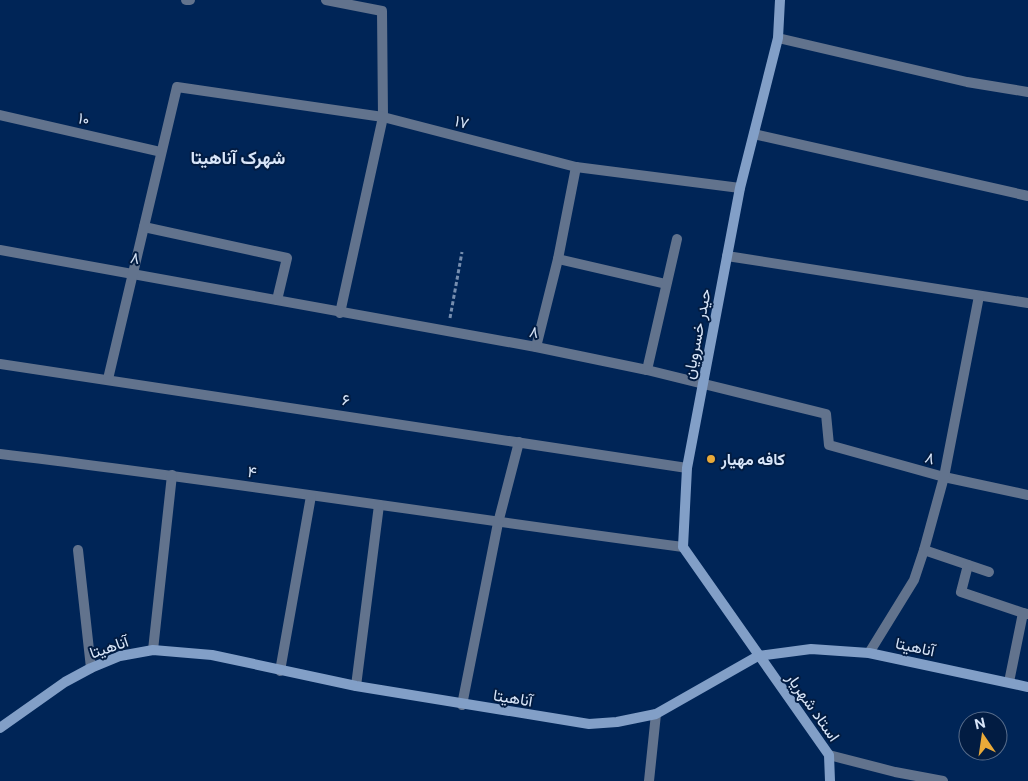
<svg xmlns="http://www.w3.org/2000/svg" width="1028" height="781" font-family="'Public Sans',Vazirmatn,sans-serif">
	<rect width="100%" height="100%" fill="#002557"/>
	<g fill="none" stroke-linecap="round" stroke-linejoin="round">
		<path stroke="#768eaf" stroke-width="3" stroke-dasharray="4 2.5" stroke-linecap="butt" d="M450 318 462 252"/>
		<g stroke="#62738d" stroke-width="10">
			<path d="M186 0H190"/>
			<path d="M326 0 382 11 383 117 340 313"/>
			<path d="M778 38 967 82 1028 92"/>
			<path d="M0 115 161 152"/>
			<path d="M754 134 1028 196"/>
			<path d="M144 227 287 258 277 300"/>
			<path d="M0 250 536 347 647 370 826 414 829 445 944 477 1028 495"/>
			<path d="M727 256 1028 303"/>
			<path d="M558 259 666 284"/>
			<path d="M536 347 558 259 576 167"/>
			<path d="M0 364 687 468"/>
			<path d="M647 370 677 239"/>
			<path d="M108 379 177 87 383 117 576 167 740 188"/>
			<path d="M0 454C228 481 455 517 683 547"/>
			<path d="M78 550 91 668"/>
			<path d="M924 550 989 572"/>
			<path d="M968 565 961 592 1023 613"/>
			<path d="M153 650 172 475"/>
			<path d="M869 653 914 580 924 550 944 477 979 296"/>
			<path d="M280 671 311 496"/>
			<path d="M1009 682 1023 613 1028 614"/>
			<path d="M356 686 379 505"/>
			<path d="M462 705 498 523 519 442"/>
			<path d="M829 755 895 772 943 781"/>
			<path d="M649 781 656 714"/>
		</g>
		<g stroke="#829fc7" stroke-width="10">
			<path d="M780 0 778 38 740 188 687 468 683 547 829 755 830 781"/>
			<path d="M0 728 65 682 91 668 120 656 153 650 212 655 356 686 589 724 617 722 656 714 758 656 811 649 869 653 1028 687"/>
		</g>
	</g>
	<circle fill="#eaaa39" stroke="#021c42" stroke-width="2" cx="711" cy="459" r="5"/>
	<g text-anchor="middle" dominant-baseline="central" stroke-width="4" stroke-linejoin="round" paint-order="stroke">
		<g font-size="16" fill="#d9e6f9" stroke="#021c42">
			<text transform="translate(84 119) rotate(13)">۱۰</text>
			<text transform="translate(462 122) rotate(14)">۱۷</text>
			<text transform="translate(135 258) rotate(10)">۸</text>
			<text transform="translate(534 332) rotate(10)">۸</text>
			<text transform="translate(697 334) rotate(-79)">حیدر خسرویان</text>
			<text transform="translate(346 400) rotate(9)">۶</text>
			<text transform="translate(930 458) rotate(16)">۸</text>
			<text transform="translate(252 472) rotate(9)">۴</text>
			<text transform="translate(109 647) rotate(-19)">آناهیتا</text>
			<text transform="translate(915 647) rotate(12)">آناهیتا</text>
			<text transform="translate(513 698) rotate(9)">آناهیتا</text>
			<text transform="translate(813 707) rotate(55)">استاد شهریار</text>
		</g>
		<g font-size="16" font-weight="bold" fill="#d9e6f9" stroke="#021c42" text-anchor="start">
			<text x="721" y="459">کافه مهیار</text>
		</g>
		<g font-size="18" font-weight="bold" fill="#d9e6f9" stroke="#021c42">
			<text x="238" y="157">شهرک آناهیتا</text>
		</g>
	</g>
	<g transform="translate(983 736) rotate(347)"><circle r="24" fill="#021c42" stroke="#586d8b"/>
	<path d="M0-4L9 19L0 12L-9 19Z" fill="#eaaa39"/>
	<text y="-8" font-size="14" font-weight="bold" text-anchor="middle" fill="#d9e6f9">N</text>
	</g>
</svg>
